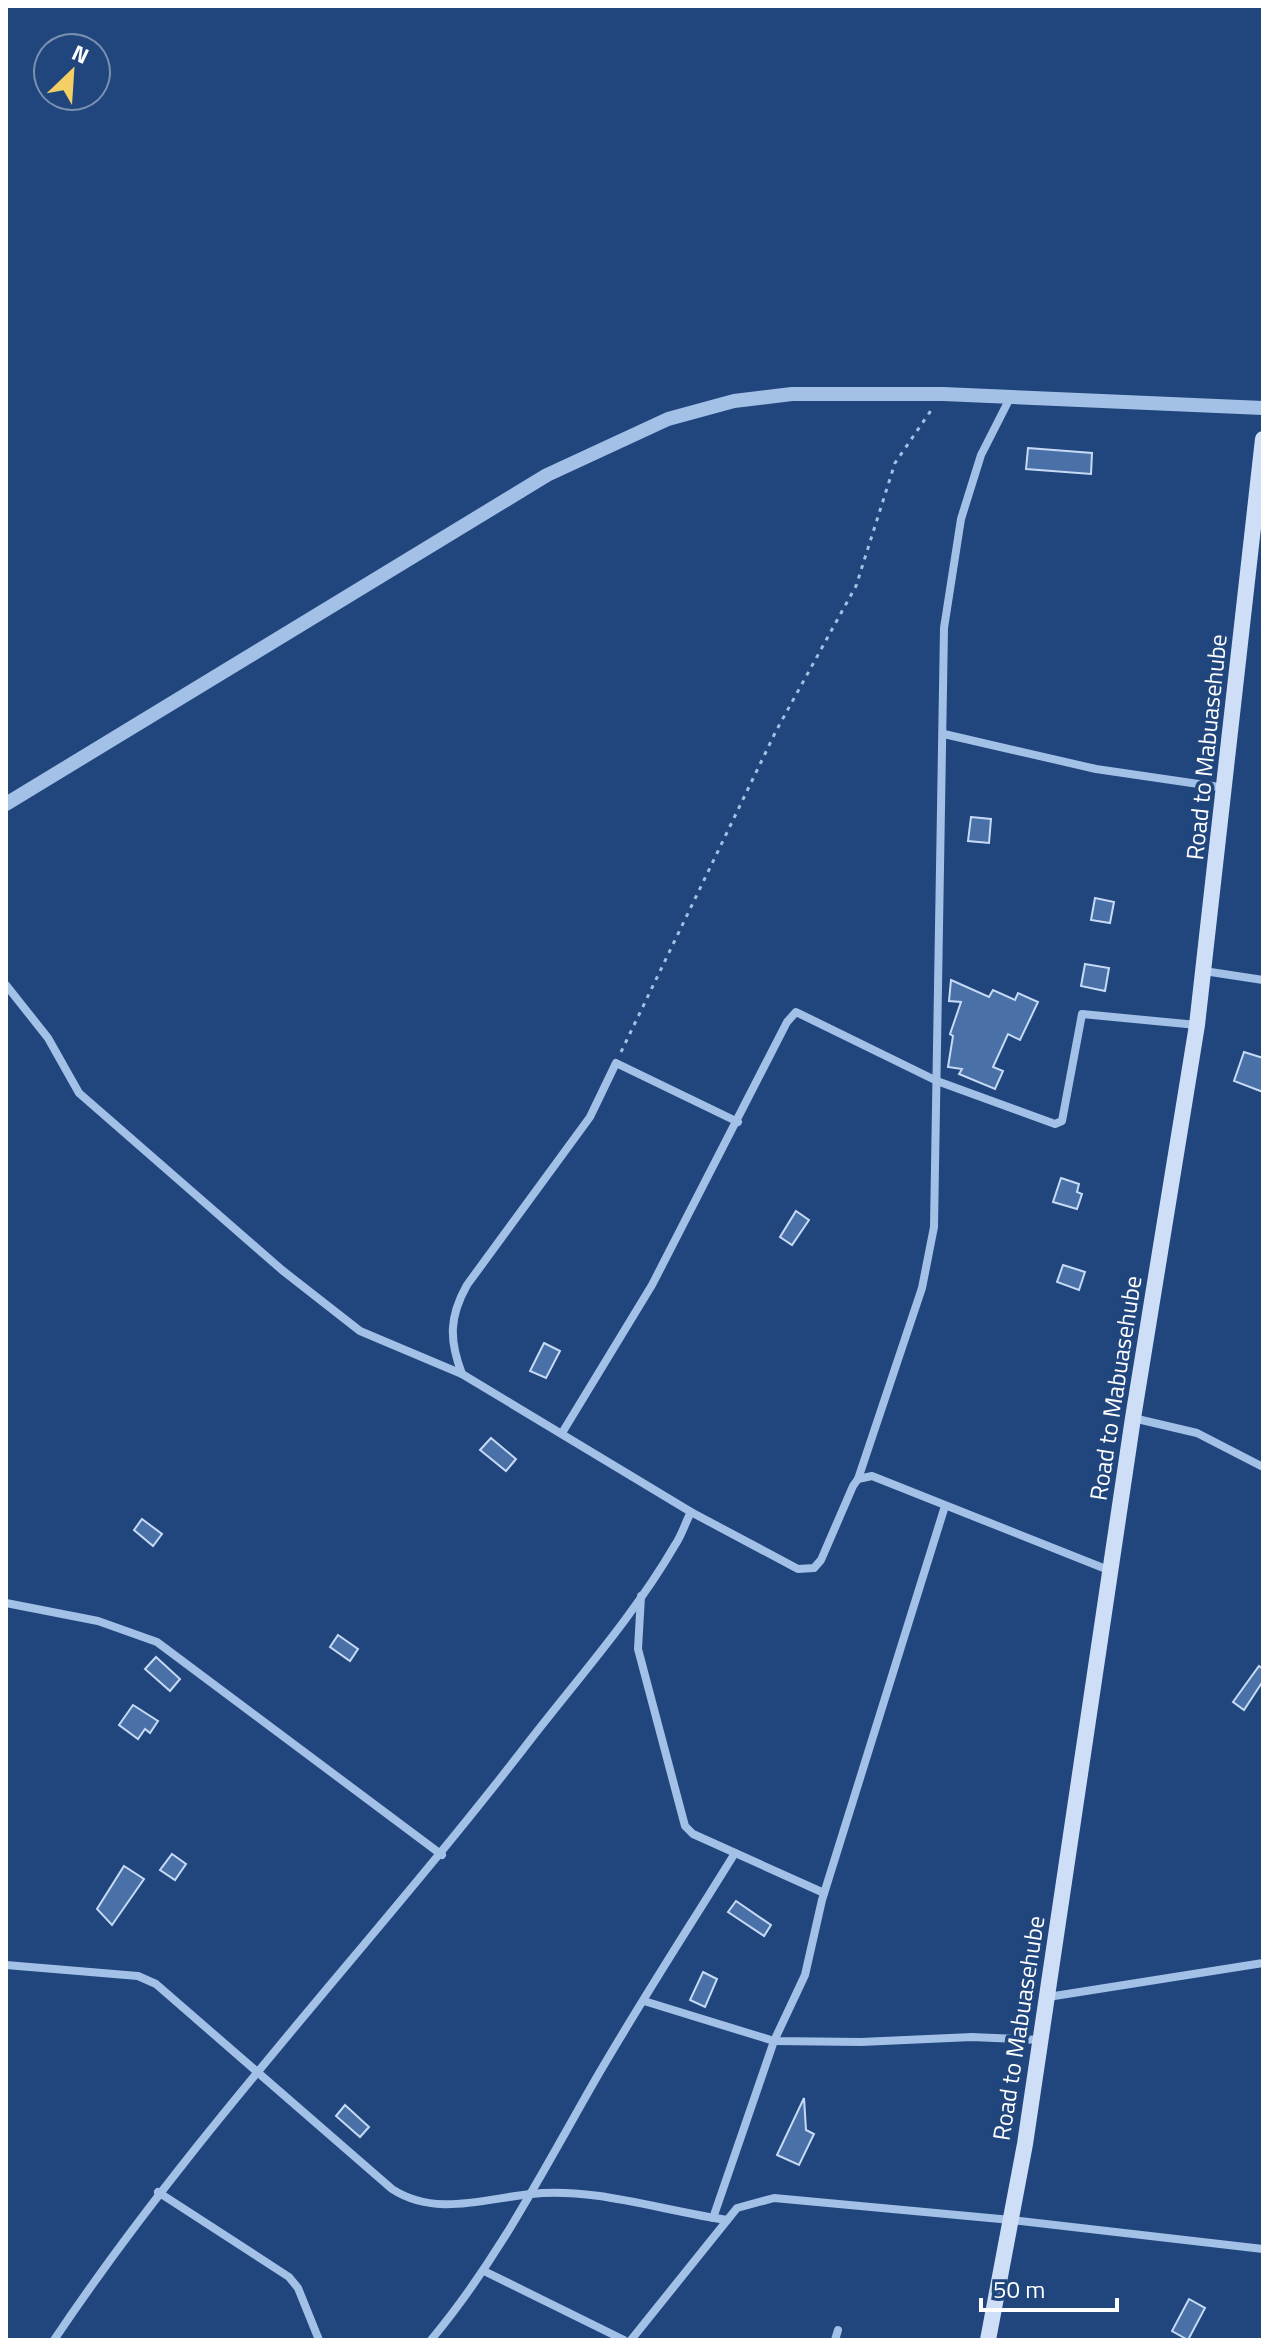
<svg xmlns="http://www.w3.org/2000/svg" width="1269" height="2346" font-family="'Titillium Web',sans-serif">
	<rect width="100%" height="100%" fill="#20467d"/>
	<g fill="#4970a7" stroke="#c7daf5" stroke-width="2">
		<path d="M1028 448 1092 453 1091 474 1026 469Z"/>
		<path d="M971 817 991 819 989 843 968 841Z"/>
		<path d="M1095 898 1114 902 1110 923 1091 920Z"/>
		<path d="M1085 964 1109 968 1105 991 1081 986Z"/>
		<path d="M951 980 989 997 993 990 1015 1000 1018 993 1038 1002 1020 1040 1008 1034 993 1067 1003 1071 995 1089 959 1074 962 1069 948 1067 953 1036 950 1034 961 1002 949 1001Z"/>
		<path d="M1244 1052 1263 1058V1092L1234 1081Z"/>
		<path d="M1061 1178 1079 1184 1077 1192 1082 1194 1077 1209 1053 1202Z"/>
		<path d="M796 1211 809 1220 792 1245 780 1237Z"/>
		<path d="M1063 1265 1085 1272 1079 1290 1057 1282Z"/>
		<path d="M544 1343 560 1351 546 1378 530 1371Z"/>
		<path d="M491 1438 516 1459 506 1471 480 1450Z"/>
		<path d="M142 1519 162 1534 153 1546 134 1530Z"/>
		<path d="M338 1635 358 1649 350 1661 330 1647Z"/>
		<path d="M156 1657 180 1679 170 1691 145 1669Z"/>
		<path d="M1259 1666 1263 1669V1681L1244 1710 1233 1702Z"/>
		<path d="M133 1705 158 1721 150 1733 145 1729 138 1739 119 1725Z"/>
		<path d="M172 1854 186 1864 175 1880 160 1870Z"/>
		<path d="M124 1866 144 1879 112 1925 97 1909Z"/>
		<path d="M736 1901 771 1925 764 1936 728 1912Z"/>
		<path d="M703 1972 717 1979 705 2007 690 2000Z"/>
		<path d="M804 2098 806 2130 814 2134 799 2165 777 2155Z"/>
		<path d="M345 2105 369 2127 360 2137 336 2116Z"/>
		<path d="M1189 2299 1205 2308 1188 2340 1172 2331Z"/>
	</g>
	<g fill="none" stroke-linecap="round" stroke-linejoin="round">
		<path stroke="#a3c0e7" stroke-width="3" stroke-dasharray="4 6" stroke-linecap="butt" d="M621 1052 776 731 856 586 895 463 932 409"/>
		<g stroke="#a3c0e7" stroke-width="8">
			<path d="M944 734 1096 769 1226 788"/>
			<path d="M1204 971 1263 980"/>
			<path d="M6 985 48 1038 79 1093 282 1270 360 1331 462 1374"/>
			<path d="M738 1122 616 1063 590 1117 467 1285C449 1317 449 1340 462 1374L691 1512 798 1569 814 1568 821 1560 853 1486 858 1479 872 1476 1111 1571"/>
			<path d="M1133 1418 1197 1433 1263 1467"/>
			<path d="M562 1433 652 1285 787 1022 796 1012 937 1081 1055 1124 1062 1121 1082 1014 1197 1025"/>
			<path d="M858 1479 922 1288 934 1227 944 628 961 519 981 455 1010 398"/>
			<path d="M641 1596 638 1649 685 1826 693 1834 824 1893"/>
			<path d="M6 1603 98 1621 157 1642 442 1855"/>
			<path d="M6 1965 138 1976 156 1984 392 2189C435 2217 483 2199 531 2194 595 2187 663 2211 727 2220"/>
			<path d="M1048 1997 1263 1963"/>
			<path d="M644 2001 774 2041 861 2042 972 2037 1041 2040"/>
			<path d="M158 2192 289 2277 298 2288 319 2340"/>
			<path d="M713 2218 774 2041 805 1975 822 1900 945 1506"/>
			<path d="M484 2271 624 2340"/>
			<path d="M54 2340C197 2127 375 1942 531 1739 580 1676 635 1614 675 1545 682 1535 685 1523 691 1512"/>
			<path d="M431 2340C497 2261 543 2171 594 2082 639 2004 688 1929 735 1853"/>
			<path d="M631 2340 737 2208 774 2198 1011 2220 1263 2249"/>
			<path d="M835 2340 838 2330"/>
		</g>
		<path stroke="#a3c0e7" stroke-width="14" d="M6 804 547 475 668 419 734 401 792 394H943L1263 408"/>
		<path stroke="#cedef6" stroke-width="16" d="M988 2340 1025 2144 1133 1418 1197 1025 1263 439"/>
	</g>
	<g text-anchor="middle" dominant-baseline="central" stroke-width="7" stroke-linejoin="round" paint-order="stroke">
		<g font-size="24" fill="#fff" stroke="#20467d">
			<text transform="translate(1206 747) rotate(-84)">Road to Mabuasehube</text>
			<text transform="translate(1115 1388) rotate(-81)">Road to Mabuasehube</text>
			<text transform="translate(1018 2028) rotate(-81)">Road to Mabuasehube</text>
		</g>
	</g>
	<rect width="1269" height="2346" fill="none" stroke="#ffffff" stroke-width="16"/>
	<g transform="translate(72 72) rotate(25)"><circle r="38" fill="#20467d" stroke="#7990b1" stroke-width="2"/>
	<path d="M0-6L14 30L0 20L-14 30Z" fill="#f4cf64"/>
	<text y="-12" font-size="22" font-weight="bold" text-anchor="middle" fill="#ffffff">N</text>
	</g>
	<path d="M981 2298v12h136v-12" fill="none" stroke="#ffffff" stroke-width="4"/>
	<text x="993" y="2298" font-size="24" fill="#ffffff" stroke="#20467d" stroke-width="6" paint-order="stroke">50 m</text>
</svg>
